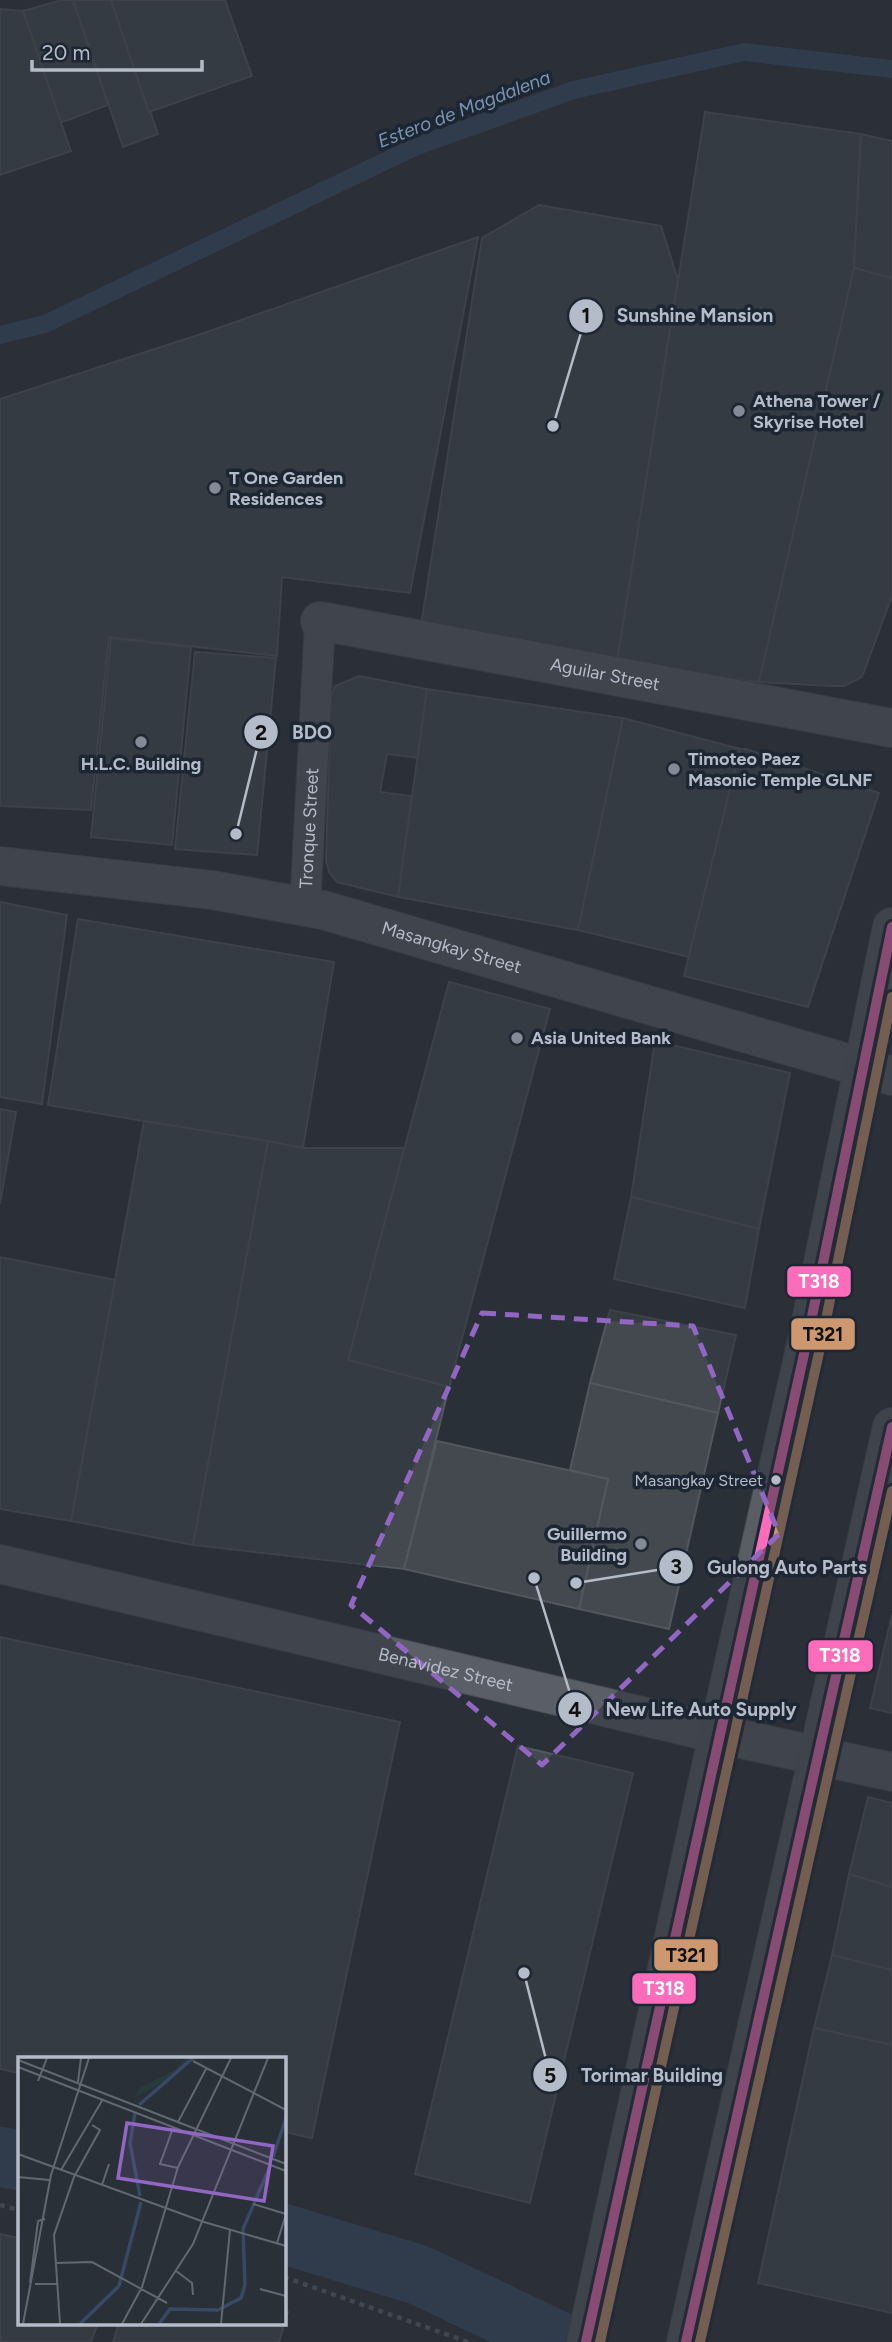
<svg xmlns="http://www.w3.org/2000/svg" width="892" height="2342" font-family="Figtree,sans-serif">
	<rect width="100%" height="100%" fill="#2a3038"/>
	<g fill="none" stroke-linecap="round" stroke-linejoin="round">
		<path stroke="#384963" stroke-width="18" d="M0 335 45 324 417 146 574 90 744 52 892 69"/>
		<g stroke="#384963" stroke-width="60">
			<path d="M0 2157 19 2160"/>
			<path d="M284 2234 419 2275 560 2342"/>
		</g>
	</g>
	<g fill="#444950" stroke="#52575f" stroke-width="2">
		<path d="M62 0H73L108 105 60 123 23 11Z"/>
		<path d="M73 0H111L158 134 123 147Z"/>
		<path d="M111 0H225L252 76 149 112Z"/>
		<path d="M0 9 23 11 71 151 0 175Z"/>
		<path d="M705 112 861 134 854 268 759 682 616 667Z"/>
		<path d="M861 134 892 141V278L854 268Z"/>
		<path d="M539 205 661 226 678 280 616 667 421 625 482 238Z"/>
		<path d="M478 237 410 593 282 577 277 656 109 637 91 810 0 806V399L201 334Z"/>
		<path d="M854 268 892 278V596L862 677 844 686H832L759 682Z"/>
		<path d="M111 638 191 647 172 845 91 837Z"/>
		<path d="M195 652 276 658 257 855 175 849Z"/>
		<path d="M359 676 427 689 419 758 387 754 380 792 412 796 398 897 337 882 329 872 326 861 331 698 335 686Z"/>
		<path d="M427 689 623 718 578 930 398 897Z"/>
		<path d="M623 718 740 749 689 957 578 930Z"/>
		<path d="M740 749H746L879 793 808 1007 684 976Z"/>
		<path d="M0 902 67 915 42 1104 0 1097Z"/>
		<path d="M78 919 334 962 303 1148 48 1105Z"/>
		<path d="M449 982 550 1009 449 1387 348 1360Z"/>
		<path d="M655 1041 790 1073 759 1229 631 1197Z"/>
		<path d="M0 1109 16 1112 0 1204Z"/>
		<path d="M144 1121 268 1141 193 1545 71 1521Z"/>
		<path d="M268 1141 303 1148H404L348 1360 449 1387 404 1569 193 1545Z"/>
		<path d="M631 1197 759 1229 745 1308 614 1279Z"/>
		<path d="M0 1257 115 1280 71 1521 0 1509Z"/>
		<path d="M610 1310 736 1335 718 1413 590 1383Z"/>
		<path d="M590 1383 718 1413 669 1629 579 1609 608 1479 570 1470Z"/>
		<path d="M437 1441 608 1479 579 1609 404 1569Z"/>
		<path d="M892 1615V1713L870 1708Z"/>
		<path d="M0 1637 400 1722 312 2138 284 2132V2058H19V2073L0 2069Z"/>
		<path d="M518 1746 633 1773 530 2203 415 2174Z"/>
		<path d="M868 1797 892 1803V1887L849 1874Z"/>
		<path d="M849 1874 892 1887V1970L832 1955Z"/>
		<path d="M832 1955 892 1970V2045L814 2028Z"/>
		<path d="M814 2028 892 2045V2313L758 2283Z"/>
		<path d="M0 2234 19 2238V2323H98L91 2342H0Z"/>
		<path d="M284 2310 288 2312 279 2342H113L119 2323H284Z"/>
	</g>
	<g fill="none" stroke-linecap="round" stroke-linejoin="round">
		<g stroke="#484c53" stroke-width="32">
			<g id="service">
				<path id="s1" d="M305 908 320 621"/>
			</g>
		</g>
		<g stroke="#484c53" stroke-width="40">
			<g id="minor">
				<path id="s2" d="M320 621 892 728"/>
				<path id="s3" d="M0 866 212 890 323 910 892 1076"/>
				<path id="s4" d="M0 1564 718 1734"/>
			</g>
		</g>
		<g stroke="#484c53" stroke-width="40">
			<path id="tertiary" d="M718 1734 892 1772"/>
		</g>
		<g stroke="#484c53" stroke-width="40">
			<g id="secondary">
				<path d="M586 2342 718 1734 808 1336 892 927"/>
				<path d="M686 2342 892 1427"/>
			</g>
		</g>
		<g stroke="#5d636a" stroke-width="4.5" stroke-dasharray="5 5" stroke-linecap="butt">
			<path d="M0 2205 19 2210"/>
			<path d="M284 2277 468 2342"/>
		</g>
		<use href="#service" stroke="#5a5e66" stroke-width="30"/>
		<use href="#minor" stroke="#5a5e66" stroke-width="38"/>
		<use href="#tertiary" stroke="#5a5e66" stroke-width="38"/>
		<use href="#secondary" stroke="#595d64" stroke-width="38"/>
		<g stroke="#1d2633" stroke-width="16">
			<g id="bus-1">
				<path d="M586 2342 808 1336 892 927"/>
				<path d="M686 2342 892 1427"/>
			</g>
		</g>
		<g stroke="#1d2633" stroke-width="16">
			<g id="bus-2">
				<path d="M600 2342 822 1339 892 997"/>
				<path d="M700 2342 892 1491"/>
			</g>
		</g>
		<use href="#bus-1" stroke="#fb6dba" stroke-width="10"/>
		<use href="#bus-2" stroke="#cd976f" stroke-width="10"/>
	</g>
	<path d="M0 0H892V2342H0ZM482 1313 693 1326 779 1534 542 1765 351 1605Z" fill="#2a3038" fill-opacity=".55" fill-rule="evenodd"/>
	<path fill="none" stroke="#9266c3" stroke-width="5" stroke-dasharray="14 9" stroke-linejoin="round" d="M482 1313 693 1326 779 1534 542 1765 351 1605Z"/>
	<g fill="#848b96" stroke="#1d2633" stroke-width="2.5">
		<circle cx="739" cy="411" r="7"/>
		<circle cx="215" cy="488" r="7"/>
		<circle cx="141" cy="742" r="7"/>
		<circle cx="674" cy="769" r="7"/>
		<circle cx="517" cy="1038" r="7"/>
		<circle cx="641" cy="1544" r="7"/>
	</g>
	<circle fill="#b4bcc9" stroke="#1d2633" stroke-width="2.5" cx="776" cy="1480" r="6"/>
	<g text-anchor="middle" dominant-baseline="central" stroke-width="7" stroke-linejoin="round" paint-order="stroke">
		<g font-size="16" fill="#b4bcc9" stroke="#1d2633" text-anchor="end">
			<text x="763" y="1480">Masangkay Street</text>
		</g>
		<g font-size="18" font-weight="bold" fill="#b4bcc9" stroke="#1d2633" text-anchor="start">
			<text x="753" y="401">Athena Tower /<tspan x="753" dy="21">Skyrise Hotel</tspan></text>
			<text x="229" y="478">T One Garden<tspan x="229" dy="21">Residences</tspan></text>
			<text x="688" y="759">Timoteo Paez<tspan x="688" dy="21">Masonic Temple GLNF</tspan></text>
			<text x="141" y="764" text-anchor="middle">H.L.C. Building</text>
			<text x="531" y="1038">Asia United Bank</text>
			<text x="627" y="1534" text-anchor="end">Guillermo<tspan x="627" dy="21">Building</tspan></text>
		</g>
		<g font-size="18" fill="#b4bcc9" stroke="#1d2633">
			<text stroke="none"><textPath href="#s2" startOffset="290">Aguilar Street</textPath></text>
			<text stroke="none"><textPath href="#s1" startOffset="80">Tronque Street</textPath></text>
			<text stroke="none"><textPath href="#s3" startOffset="460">Masangkay Street</textPath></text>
			<text stroke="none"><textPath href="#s4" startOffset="458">Benavidez Street</textPath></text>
		</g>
		<g font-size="19" font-style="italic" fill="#7c92b1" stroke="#1d2633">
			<text transform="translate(464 109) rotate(-21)">Estero de Magdalena</text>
		</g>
	</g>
	<g transform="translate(18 2057)">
		<rect width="268" height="268" fill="#2a3038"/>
		<path d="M168 1H172L158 17 116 41 122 31 157 13Z" fill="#273a3e"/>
		<path fill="none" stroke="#384963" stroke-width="3.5" d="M121 48 175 1M117 56 112 86 122 139M255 100 268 61M101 229 123 145M62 267 101 229M141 267 152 252 200 253 223 241 227 228 225 172 253 107"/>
		<path fill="none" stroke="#616872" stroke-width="2" d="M0 3 268 107M175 4 268 53M0 10 268 114M20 24 29 1M60 25 63 1M160 65 188 12M155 71 142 107 160 111M0 97 186 165 268 189M43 113 85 42M0 120 31 123M84 128 91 107M235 147 268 157M259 186 268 157M38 206 74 205 149 246M158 214 174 226 175 238M12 226 20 164 27 162M17 227H39M242 232 268 239M5 267 33 118 71 1M42 267 36 178 56 120 82 73 74 68M104 267 124 230 160 110 213 1M123 267 175 187 250 1M203 267 212 173"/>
		<path fill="#9266c3" fill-opacity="0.15" stroke="#9266c3" stroke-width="3.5" d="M109 66 255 89 246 144 100 121Z"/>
		<rect width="268" height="268" fill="none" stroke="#b4bcc9" stroke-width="3.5"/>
	</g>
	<path fill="none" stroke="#b4bcc9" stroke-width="2.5" d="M553 426L586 316M236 834L261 732M576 1583L676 1567M534 1578L575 1709M524 1973L550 2075"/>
	<g fill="#b4bcc9" stroke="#1d2633" stroke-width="2.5">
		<circle cx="553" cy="426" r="7"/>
		<circle cx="236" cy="834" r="7"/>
		<circle cx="576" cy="1583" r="7"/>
		<circle cx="534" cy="1578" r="7"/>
		<circle cx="524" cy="1973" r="7"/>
		<circle cx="586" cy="316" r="18"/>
		<circle cx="261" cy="732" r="18"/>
		<circle cx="676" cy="1567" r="18"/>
		<circle cx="575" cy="1709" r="18"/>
		<circle cx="550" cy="2075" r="18"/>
	</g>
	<g font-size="21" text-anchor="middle" font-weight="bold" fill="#111">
		<text x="586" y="323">1</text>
		<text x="261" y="740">2</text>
		<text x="676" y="1574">3</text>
		<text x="575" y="1717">4</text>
		<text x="550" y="2083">5</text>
	</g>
	<g font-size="19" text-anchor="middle" font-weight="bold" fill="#b4bcc9" stroke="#1d2633" stroke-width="7" stroke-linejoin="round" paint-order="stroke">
		<text x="695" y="322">Sunshine Mansion</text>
		<text x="312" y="739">BDO</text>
		<text x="787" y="1574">Gulong Auto Parts</text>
		<text x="701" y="1716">New Life Auto Supply</text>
		<text x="652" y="2082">Torimar Building</text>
	</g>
	<g stroke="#1d2633" stroke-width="2.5">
		<rect x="786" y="1265" width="66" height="33" rx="7" fill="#fb6dba"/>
		<rect x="790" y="1317" width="66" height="34" rx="7" fill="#cd976f"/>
		<rect x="807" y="1639" width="67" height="34" rx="7" fill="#fb6dba"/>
		<rect x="653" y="1938" width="66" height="34" rx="7" fill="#cd976f"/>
		<rect x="631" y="1972" width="66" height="33" rx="7" fill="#fb6dba"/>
	</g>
	<g font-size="19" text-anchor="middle" font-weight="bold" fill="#fff">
		<text x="819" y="1288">T318</text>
		<text x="840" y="1662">T318</text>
		<text x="664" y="1995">T318</text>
	</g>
	<g font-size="19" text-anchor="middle" font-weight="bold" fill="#111">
		<text x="823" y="1341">T321</text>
		<text x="686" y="1962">T321</text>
	</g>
	<path d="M32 60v10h170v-10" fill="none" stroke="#b4bcc9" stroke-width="3.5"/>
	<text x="42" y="60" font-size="21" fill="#b4bcc9" stroke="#1d2633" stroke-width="5" paint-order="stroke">20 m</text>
</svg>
